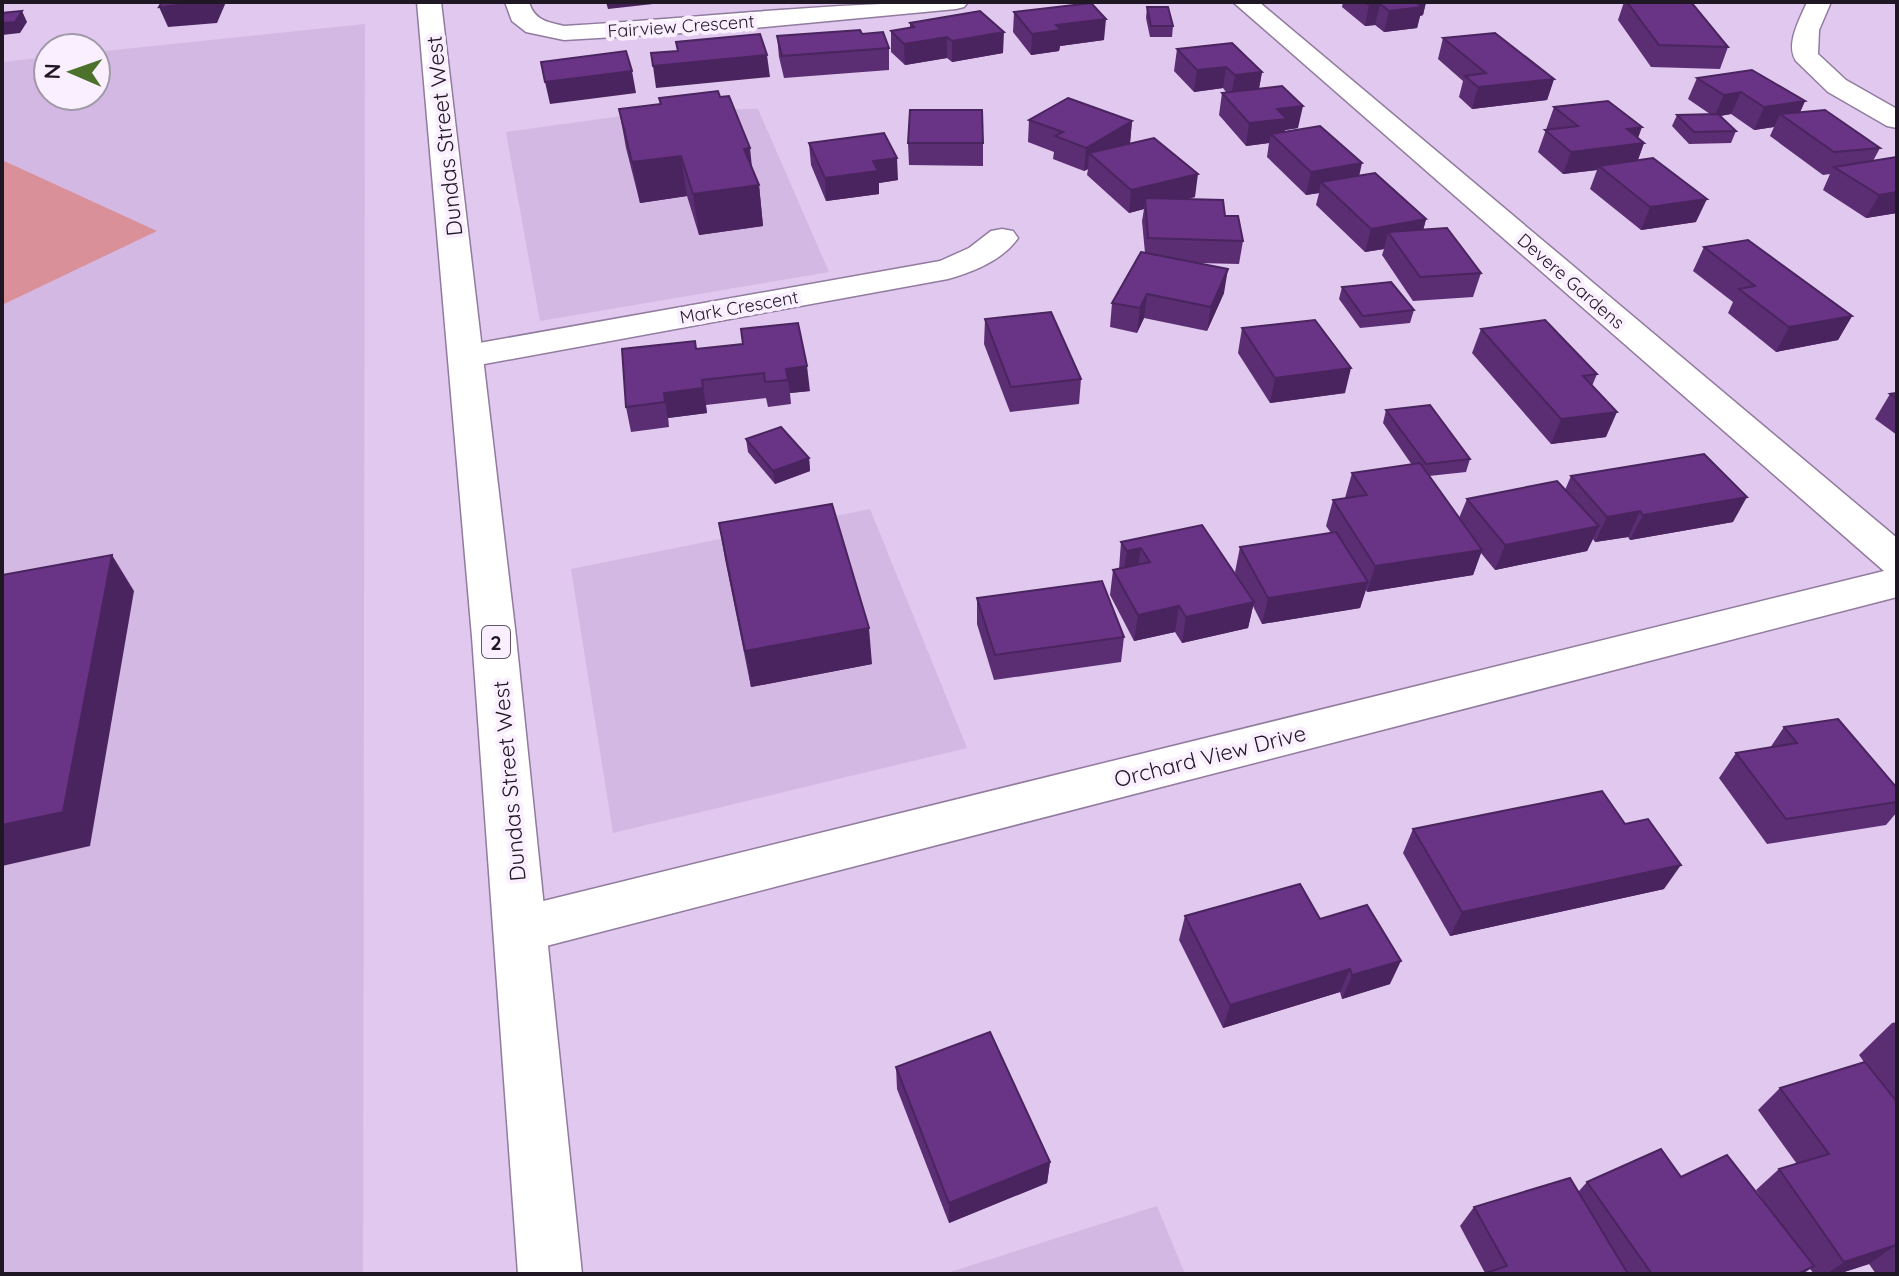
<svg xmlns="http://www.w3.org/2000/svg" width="1899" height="1276" font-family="Quicksand,sans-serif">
	<rect width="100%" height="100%" fill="#e0c8ee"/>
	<g fill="#d3b8e3">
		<path d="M365 24 363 1274H2V62L48 57V96H96V52Z"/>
		<path d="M672 109H758L829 272 540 321 506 132Z"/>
		<path d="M870 509 967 748 613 833 571 569Z"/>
		<path d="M1157 1206 1185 1274H944Z"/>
	</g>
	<path fill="#da9098" d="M2 160 157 231 2 305Z"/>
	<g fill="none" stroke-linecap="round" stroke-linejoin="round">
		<g stroke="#917b9e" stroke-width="3">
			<g id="minor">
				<path d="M505 2H529C534 20 547 22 564 26 699 18 833 2 968 2L964 7 956 9 733 30 564 40 526 32 512 21Z"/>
				<path d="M1233 2H1259L1897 538V597L523 952 504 945 496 929 504 913 523 906 1884 571Z"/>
				<path d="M1807 2H1831L1819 30 1818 54 1846 80 1897 109V128L1887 126 1828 92 1796 61C1785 44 1800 19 1807 2Z"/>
				<path d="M1002 229 1013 231 1018 238C1003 260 973 272 948 279L468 367 456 363 450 356 456 349 468 345 940 261 969 248 991 231Z"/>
			</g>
		</g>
		<g stroke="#917b9e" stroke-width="3">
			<path id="major" d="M417 2H441L516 637 582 1274H518L472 637Z"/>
		</g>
		<use href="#minor" fill="#fff" fill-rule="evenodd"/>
		<use href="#major" fill="#fff" fill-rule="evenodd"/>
	</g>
	<g fill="#5b2d73">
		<path d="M1343 2H1426L1423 15 1420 16 1417 28 1384 32 1375 25 1365 26 1342 7Z"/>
		<path d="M1624 2H1691L1728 47 1720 69 1651 67 1618 20Z"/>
		<path d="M1147 7 1173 26 1172 37H1150L1146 18Z"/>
		<path d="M1014 12 1104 40 1060 46 1059 51 1031 55 1013 32Z"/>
		<path d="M910 23 1003 53 952 62 947 58 905 65 891 52V31L910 28Z"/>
		<path d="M862 34 889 48V70L784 78 779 57 777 36Z"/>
		<path d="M1443 38 1554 79 1547 100 1472 109 1459 97 1463 81 1438 59Z"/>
		<path d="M1177 49 1262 72 1259 88 1298 128 1285 130V132L1359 176 1426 219 1423 230 1481 273 1473 297 1413 301 1382 255 1384 249 1365 252 1316 205 1319 193 1306 195 1267 157 1269 143 1246 146 1219 115 1222 93 1226 92 1223 88 1194 92 1174 71Z"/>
		<path d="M1697 78 1805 101 1800 112 1880 148 1873 161 1897 213 1866 218 1823 190 1830 174 1823 175 1770 136 1774 127 1754 130 1731 114 1720 116 1736 131 1731 143 1689 144 1672 126 1677 115 1710 114 1688 99Z"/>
		<path d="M659 98 752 168 759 185 763 226 699 235 687 196 640 203 626 148 619 109 660 104Z"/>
		<path d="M1554 107 1638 138 1644 143 1637 161 1696 222 1641 230 1590 189 1597 170 1563 174 1538 152Z"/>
		<path d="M1029 120 1132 121 1130 143 1195 197 1186 199 1225 216 1243 241 1239 264 1198 263 1224 293 1207 331 1144 318 1137 333 1110 327 1112 303 1145 253 1142 221 1144 209 1129 213 1087 175 1088 169 1084 171 1053 159 1054 152 1028 142Z"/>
		<path d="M809 143 898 180 879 183V194L826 201 811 165Z"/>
		<path d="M908 143H983V166L909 165Z"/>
		<path d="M1704 247 1852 316 1838 340 1776 352 1728 313 1733 302 1693 271Z"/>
		<path d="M1342 287 1414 310 1410 323 1360 328 1339 299Z"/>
		<path d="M985 319 1081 379 1079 404 1010 412 984 344Z"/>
		<path d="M1242 328 1345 393 1270 403 1238 353Z"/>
		<path d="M1481 329 1597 374 1592 386 1606 437 1551 444 1472 353Z"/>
		<path d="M743 344 810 391 790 393 791 404 768 407 766 398 706 405 707 413 668 418 669 427 631 432 626 407 696 349Z"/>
		<path d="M1897 393V435L1875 419 1890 394Z"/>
		<path d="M1386 410 1470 459 1466 472 1429 476 1459 518 1467 499 1565 490 1571 476 1733 522 1630 540 1628 537 1595 542 1593 539 1587 551 1495 570 1481 553 1473 575 1367 592 1366 590 1360 608 1262 624 1253 606 1248 628 1182 643 1175 632 1134 641 1110 595 1113 570 1119 569 1121 542 1239 580 1235 572 1240 547 1331 533 1326 526 1333 500 1345 498 1352 473 1412 465 1383 423Z"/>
		<path d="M746 439 809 458 810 471 775 484 748 452Z"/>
		<path d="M719 523 872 664 751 687 725 559Z"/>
		<path d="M977 598 1124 637 1121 662 994 680 977 624Z"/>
		<path d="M1784 727 1897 788V812L1886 825 1767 844 1719 778 1736 753 1770 748Z"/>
		<path d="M1625 824 1664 889 1450 936 1403 853 1413 829Z"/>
		<path d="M1185 916 1320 919 1390 984 1342 999 1340 992 1223 1028 1179 940Z"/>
		<path d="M1897 1022V1274H1876L1869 1264 1838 1274H1814L1810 1269 1803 1274H1483L1485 1273 1460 1226 1474 1207 1579 1191 1587 1182 1681 1177 1767 1206 1756 1190 1779 1169 1797 1164 1758 1110 1780 1088 1864 1062 1859 1055 1892 1023Z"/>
		<path d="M896 1067 1050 1162 1047 1183 949 1223 897 1089Z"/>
	</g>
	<g fill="#4a245e">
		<path d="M209 2H226L217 23 168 27 159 7Z"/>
		<path d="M606 2H653V4L608 9Z"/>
		<path d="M1407 2H1426L1423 15 1420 16 1417 28 1384 32 1389 11Z"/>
		<path d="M1380 4 1375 25 1365 26 1369 5Z"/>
		<path d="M22 11 27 22 20 33 2 35V23Z"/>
		<path d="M1106 19 1104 40 1060 46 1059 51 1031 55 1032 34 1056 25Z"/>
		<path d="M1004 32 1003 53 952 62V41Z"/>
		<path d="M947 37V58L905 65 904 44Z"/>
		<path d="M767 55 770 77 656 88 653 66Z"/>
		<path d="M1226 67 1223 88 1194 92 1197 70Z"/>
		<path d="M632 71 636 93 550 104 545 82Z"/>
		<path d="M1262 72 1258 94 1231 97 1235 75Z"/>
		<path d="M1554 79 1547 100 1472 109 1478 87Z"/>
		<path d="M1741 92 1731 114 1714 117 1724 95Z"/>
		<path d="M1805 101 1795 124 1780 114 1774 127 1754 130 1764 107Z"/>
		<path d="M1303 106 1298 128 1285 130 1283 141 1271 134 1269 143 1246 146 1249 123 1277 109Z"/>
		<path d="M1132 121 1130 143 1089 153 1088 169 1084 171 1086 148Z"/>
		<path d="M1642 127 1636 144 1644 143 1636 166H1599L1597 170 1563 174 1571 152 1627 129Z"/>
		<path d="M750 148 754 186 759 185 763 226 699 235 693 194 744 149Z"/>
		<path d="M681 156 687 196 640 203 632 162Z"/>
		<path d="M897 158 898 180 879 183V194L826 201 825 178 873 161Z"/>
		<path d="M1362 163 1357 186 1321 182 1319 193 1306 195 1311 172Z"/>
		<path d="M1198 174 1195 197 1146 209 1145 198 1144 209 1129 213 1131 190Z"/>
		<path d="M1897 192V213L1866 218 1879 195Z"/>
		<path d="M1707 199 1696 222 1641 230 1650 207Z"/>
		<path d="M1426 219 1420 243 1388 232 1384 249 1365 252 1371 229Z"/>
		<path d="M1228 269 1224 293 1207 331 1211 307Z"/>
		<path d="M1147 294 1144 318 1137 333 1140 308Z"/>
		<path d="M1852 316 1838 340 1776 352 1789 327Z"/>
		<path d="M807 366 810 391 790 393 786 369Z"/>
		<path d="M1351 368 1345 393 1270 403 1275 378Z"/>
		<path d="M702 380 707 413 668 418 669 427 664 393Z"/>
		<path d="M1617 412 1606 437 1551 444 1561 419Z"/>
		<path d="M809 458 810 471 775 484 773 471Z"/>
		<path d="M1747 497 1733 522 1630 540 1643 515Z"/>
		<path d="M1640 511 1628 537 1595 542 1607 517Z"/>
		<path d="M1599 526 1587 551 1495 570 1505 545Z"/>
		<path d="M1141 548 1137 573 1123 576 1127 551Z"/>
		<path d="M1482 550 1473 575 1367 592 1375 566Z"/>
		<path d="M112 555 134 591 90 846 2 866V825Z"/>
		<path d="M1368 582 1360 608 1262 624 1268 598Z"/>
		<path d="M1254 602 1248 628 1182 643 1186 617Z"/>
		<path d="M1179 606 1175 632 1134 641 1138 615Z"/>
		<path d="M869 628 872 664 751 687 745 651Z"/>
		<path d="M1681 865 1664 889 1450 936 1462 912Z"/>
		<path d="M1401 961 1390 984 1342 999 1352 975Z"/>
		<path d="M1350 969 1340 992 1223 1028 1230 1005Z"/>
		<path d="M1050 1162 1047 1183 949 1223V1203Z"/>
		<path d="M1896 1245 1869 1264 1838 1274H1827L1844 1262Z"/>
	</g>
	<g fill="#6a3486" stroke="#4a245e" stroke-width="2">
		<path d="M162 2H209L159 7Z"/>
		<path d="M1365 2H1415L1422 7 1389 11 1380 4 1369 5Z"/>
		<path d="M1627 2H1691L1728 47 1659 45Z"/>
		<path d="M1091 3 1106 19 1056 25 1061 30 1032 34 1014 12Z"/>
		<path d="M1147 7H1168L1173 26H1151Z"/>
		<path d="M22 11 15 22 2 23V13Z"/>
		<path d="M980 11 1004 32 952 41 947 37 904 44 891 31 914 27 910 23Z"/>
		<path d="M860 30 862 34 883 32 889 48 782 56 777 36Z"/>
		<path d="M1495 33 1554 79 1478 87 1465 76 1486 73 1443 38Z"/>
		<path d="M760 34 767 55 653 66 651 53 678 51 676 42Z"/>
		<path d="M1232 43 1262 72 1235 75 1226 67 1197 70 1177 49Z"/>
		<path d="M626 51 632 71 545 82 541 62Z"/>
		<path d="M1752 70 1805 101 1764 107 1741 92 1724 95 1697 78Z"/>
		<path d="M1282 86 1303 106 1277 109 1287 119 1249 123 1222 93Z"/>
		<path d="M718 91 720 97 729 96 750 148 744 149 759 185 693 194 681 156 632 162 619 109 661 104 659 98Z"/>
		<path d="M1068 98 1132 121 1086 148 1055 136 1063 132 1029 120Z"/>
		<path d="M1608 101 1642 127 1627 129 1644 143 1571 152 1545 130 1578 126 1554 107Z"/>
		<path d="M910 110H982L983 143H908Z"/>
		<path d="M1825 110 1880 148 1834 152 1780 114Z"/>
		<path d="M1718 114 1736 131 1694 132 1677 115Z"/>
		<path d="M1320 126 1362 163 1311 172 1271 134Z"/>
		<path d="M884 133 897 158 873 161 878 171 825 178 809 143Z"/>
		<path d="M1154 138 1198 174 1131 190 1089 153Z"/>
		<path d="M1897 157V192L1879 195 1834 167Z"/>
		<path d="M1653 158 1707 199 1650 207 1599 166Z"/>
		<path d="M1375 173 1426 219 1371 229 1321 182Z"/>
		<path d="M1145 198 1223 200 1225 216H1238L1243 241 1148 238Z"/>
		<path d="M1447 228 1481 273 1420 277 1388 232Z"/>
		<path d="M1748 240 1852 316 1789 327 1739 289 1755 286 1704 247Z"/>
		<path d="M1141 252 1228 269 1211 307 1147 294 1140 308 1112 303Z"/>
		<path d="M1391 282 1414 310 1363 316 1342 287Z"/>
		<path d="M1051 312 1081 379 1011 387 985 319Z"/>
		<path d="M1315 320 1351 368 1275 378 1242 328Z"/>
		<path d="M1545 320 1597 374 1583 376 1617 412 1561 419 1481 329Z"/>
		<path d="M798 323 807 366 786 369 788 380 765 382 764 373 702 380 703 388 664 393 665 402 626 407 622 349 695 341 696 349 743 344 741 329Z"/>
		<path d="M1897 393V399L1890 394Z"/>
		<path d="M1430 405 1470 459 1426 464 1386 410Z"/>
		<path d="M781 427 809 458 773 471 746 439Z"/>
		<path d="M1704 454 1747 497 1643 515 1640 511 1607 517 1571 476Z"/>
		<path d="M1420 463 1482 550 1375 566 1333 500 1367 495 1352 473Z"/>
		<path d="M1557 481 1599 526 1505 545 1467 499Z"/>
		<path d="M832 504 869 628 745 651 719 523Z"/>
		<path d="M1202 525 1254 602 1186 617 1179 606 1138 615 1113 570 1150 562 1141 548 1127 551 1121 542Z"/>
		<path d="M1336 532 1368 582 1268 598 1240 547Z"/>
		<path d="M112 555 63 812 2 825V575Z"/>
		<path d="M1102 581 1124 637 995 655 977 598Z"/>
		<path d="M1838 719 1897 788V802L1786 819 1736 753 1797 743 1784 727Z"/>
		<path d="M1602 791 1625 824 1648 819 1681 865 1462 912 1413 829Z"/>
		<path d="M1300 884 1320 919 1367 905 1401 961 1352 975 1350 969 1230 1005 1185 916Z"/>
		<path d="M990 1032 1050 1162 949 1203 896 1067Z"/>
		<path d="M1865 1062 1897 1102V1247L1896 1245 1844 1262 1779 1169 1829 1154 1780 1088Z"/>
		<path d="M1661 1149 1681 1177 1727 1155 1814 1266 1797 1274H1652L1587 1182Z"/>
		<path d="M1570 1178 1628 1274H1483L1507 1266 1474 1207Z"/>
	</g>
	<g text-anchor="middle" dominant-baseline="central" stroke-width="8" stroke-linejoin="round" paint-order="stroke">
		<g font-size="18" fill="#201725" stroke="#f9efff">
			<text transform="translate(681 26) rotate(-4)">Fairview Crescent</text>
			<text transform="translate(1571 281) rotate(41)">Devere Gardens</text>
			<text transform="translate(739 307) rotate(-10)">Mark Crescent</text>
		</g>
		<rect fill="#f9efff" stroke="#615866" stroke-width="2" x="482" y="626" width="28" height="32" rx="6"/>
		<g font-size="20" font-weight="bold" fill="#201725">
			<text x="496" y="642">2</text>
		</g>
		<g font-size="22" fill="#201725" stroke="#f9efff">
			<text transform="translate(444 136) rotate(-96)">Dundas Street West</text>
			<text transform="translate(1210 756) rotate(-14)">Orchard View Drive</text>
			<text transform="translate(509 781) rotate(-95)">Dundas Street West</text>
		</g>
	</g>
	<rect width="1899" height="1276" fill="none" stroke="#201725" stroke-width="8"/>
	<g transform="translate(72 72) rotate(272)"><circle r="38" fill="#f9efff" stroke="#a299a8" stroke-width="2"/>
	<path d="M0-6L14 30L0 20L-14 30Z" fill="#4c712a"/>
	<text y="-12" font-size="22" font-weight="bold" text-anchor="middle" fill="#201725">N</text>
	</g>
</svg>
